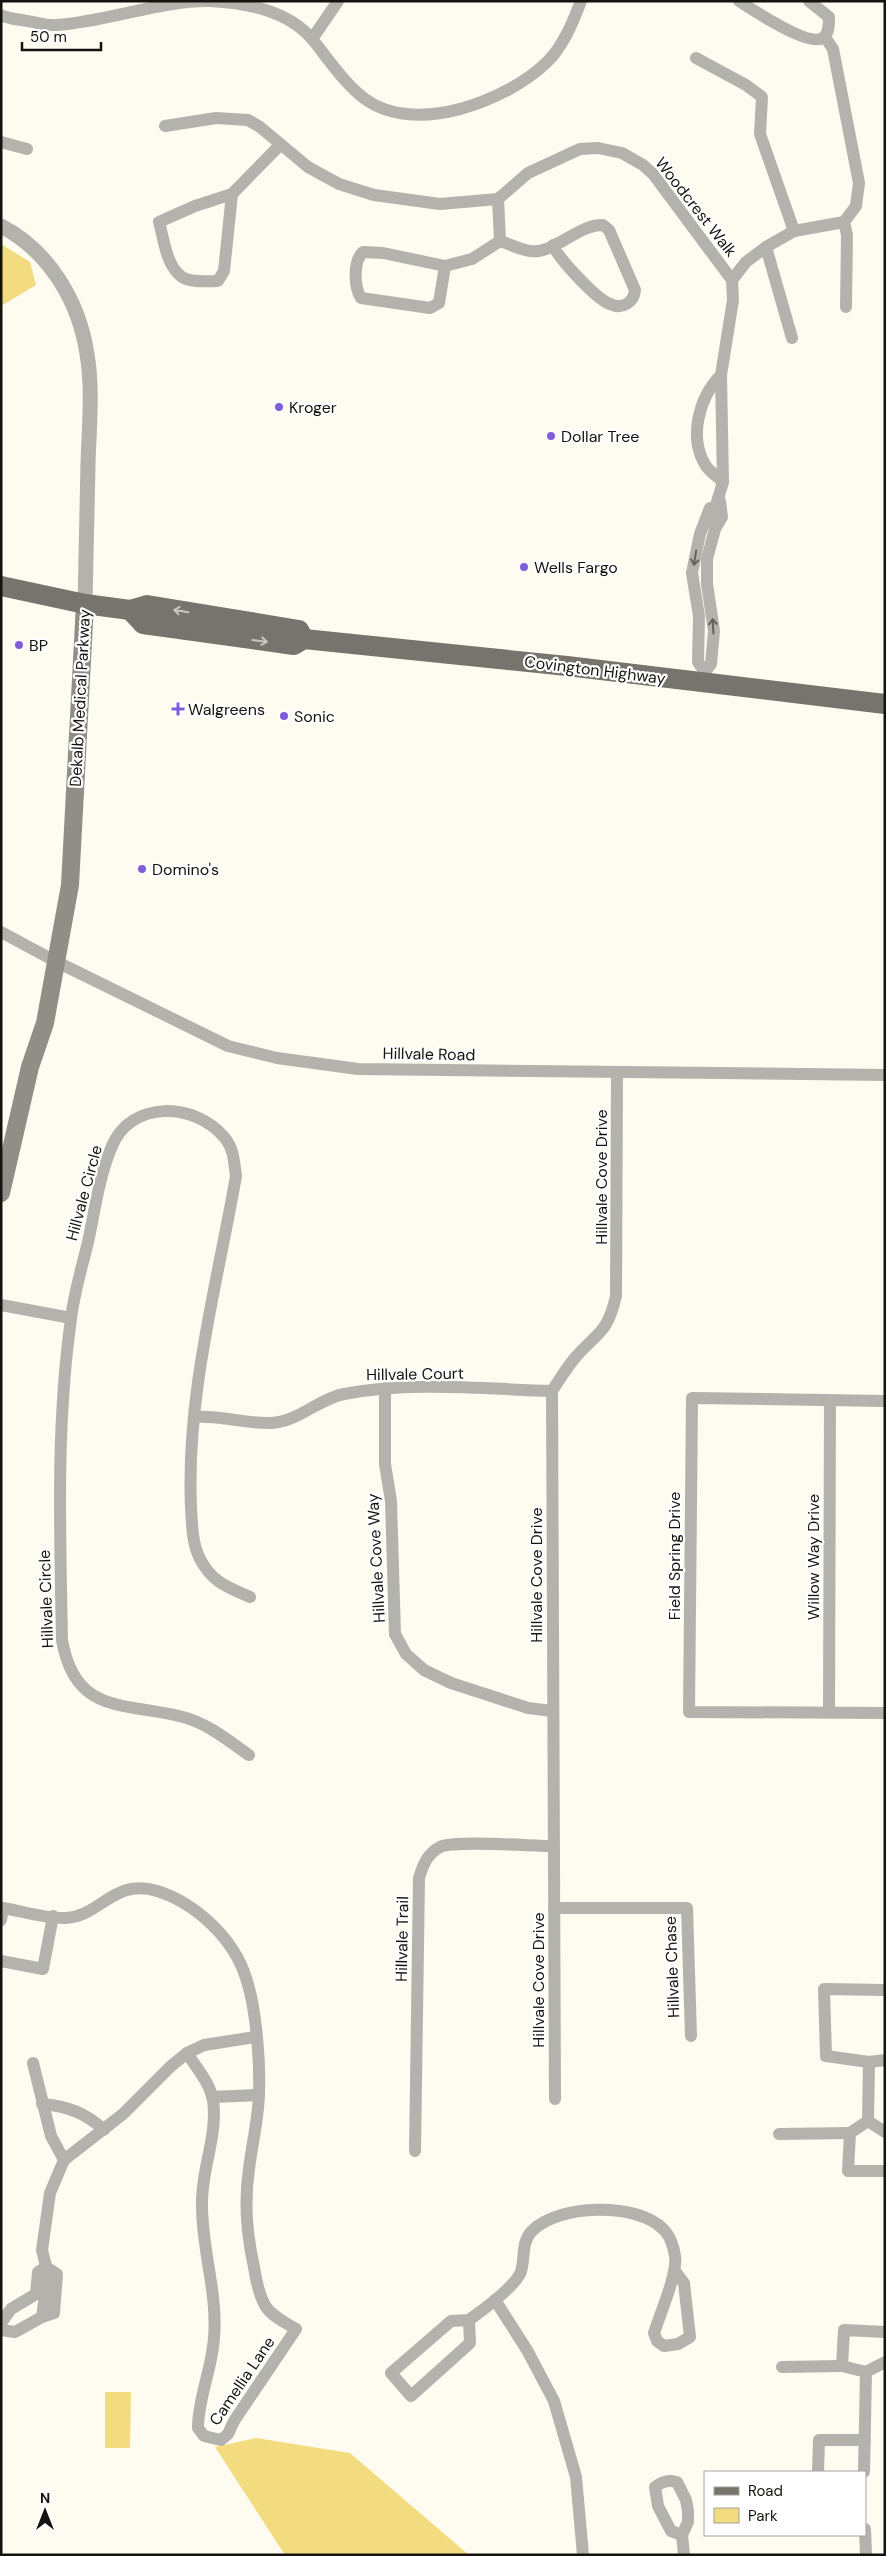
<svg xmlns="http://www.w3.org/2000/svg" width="886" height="2556" font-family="'DM Sans',sans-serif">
	<rect width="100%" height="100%" fill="#fefcf0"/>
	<g fill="#f2dc7f">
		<path d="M1 244 30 262 36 285 1 306Z"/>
		<path d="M105 2392H131L130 2448H105Z"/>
		<path d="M256 2438 350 2453 469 2555H285L215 2447Z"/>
	</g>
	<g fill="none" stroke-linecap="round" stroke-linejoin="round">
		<g stroke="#b3b2ad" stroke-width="12">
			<path d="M739 1C753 10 808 47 823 38 829 34 829 24 829 17L809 1"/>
			<path d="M1 15C9 19 18 19 27 21 36 22 47 26 57 25 106 22 162 0 210 1 246 3 288 10 313 40 329 60 344 83 365 99 416 136 506 101 546 63 563 47 573 22 581 1"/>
			<path d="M312 39 338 1"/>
			<path d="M696 58 746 85 762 97 760 134 794 231"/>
			<path d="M165 126 216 118 248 120 260 127 308 167 339 184 374 195 440 204 498 199 528 173 580 149 598 148 622 153 643 165 653 174 732 280"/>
			<path d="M1 142 27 149"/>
			<path d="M232 194 224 271 218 281C208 281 191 283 182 277 166 266 164 239 159 222L195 206Z"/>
			<path d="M232 194 280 145"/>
			<path d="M498 199 500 241"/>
			<path d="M844 222 847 235 846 307"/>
			<path d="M766 247 792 338"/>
			<path d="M363 252 383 253 445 266 439 303 430 308 361 298C354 287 353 261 363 252Z"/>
			<path d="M445 266 472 259 500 241C510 244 521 250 530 251 553 255 578 224 603 225L609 230 635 290C634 302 623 310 610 304 596 299 558 258 553 245"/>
			<path d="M721 375C699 397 688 438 706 466 710 472 718 477 723 482"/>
			<path d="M715 529 713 515 723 482 721 375 733 300 732 280 746 262 766 247 794 231 844 222 856 206 859 183 833 49 825 37"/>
			<path d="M705 672 698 662 699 616 692 573 700 534 710 508"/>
			<path d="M704 683 705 672 711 664 714 631 707 584V559L715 529 722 517 720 501"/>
			<path d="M1 932 55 961 228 1046 277 1058 358 1069 885 1075"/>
			<path d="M1 1305 71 1318"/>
			<path d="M385 1388V1464L391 1501 395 1634 406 1654 424 1670 451 1683 528 1708 552 1711"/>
			<path d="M885 1401 692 1398 689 1712 885 1713"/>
			<path d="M195 1417C221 1415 245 1424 271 1423 298 1422 318 1399 344 1394 412 1381 484 1389 552 1391"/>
			<path d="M829 1712 830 1401"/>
			<path d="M249 1755C229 1741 207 1723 183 1717 124 1702 75 1715 62 1640 60 1533 56 1425 71 1319 74 1293 82 1267 88 1242 95 1210 99 1176 112 1146 131 1100 195 1102 224 1137 234 1148 234 1163 236 1176 217 1285 186 1396 191 1507 192 1525 192 1543 200 1559 213 1583 227 1587 250 1597"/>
			<path d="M554 1908H687L691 2036"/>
			<path d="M1 1920 3 1908C22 1911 46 1919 66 1918 101 1916 113 1878 157 1891 196 1903 234 1939 246 1978 256 2007 260 2060 259 2091 259 2117 252 2143 249 2169 244 2202 247 2236 254 2267 256 2280 259 2296 266 2307 273 2317 286 2323 296 2329L234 2421 228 2434 221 2440 204 2436 198 2428C198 2398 212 2369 214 2338 218 2292 201 2248 202 2202 202 2167 218 2135 213 2100 210 2083 196 2067 187 2053"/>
			<path d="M1 1961 43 1969 53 1916"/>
			<path d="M885 1990 824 1989 826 2056 869 2062 885 2060"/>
			<path d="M869 2062 868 2121 885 2132"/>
			<path d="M33 2063 51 2136 64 2160"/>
			<path d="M212 2097 259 2095"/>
			<path d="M555 2099 552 1391C559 1380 566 1369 574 1359 597 1332 607 1335 616 1296L617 1073"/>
			<path d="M42 2104C67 2106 86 2113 104 2130"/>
			<path d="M868 2121 850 2133 848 2171H885"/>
			<path d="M779 2134 850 2133"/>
			<path d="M415 2151 419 1878C423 1865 427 1854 440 1847 455 1840 532 1846 552 1846"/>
			<path d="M495 2300 527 2350 554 2401 576 2477 583 2555"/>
			<path d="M42 2317 54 2313 57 2274 46 2267"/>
			<path d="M469 2320 451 2321 391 2373 411 2396 470 2343 469 2320C483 2310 512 2289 520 2274 526 2261 520 2243 532 2231 558 2204 637 2202 663 2229 670 2235 674 2248 675 2256 678 2273 660 2314 654 2333L657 2341 664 2346 678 2344 690 2337 684 2283 675 2271"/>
			<path d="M1 2323 11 2309 36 2294 38 2272 46 2267"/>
			<path d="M1 2330 15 2332 42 2317 48 2274 42 2250 50 2193 64 2160 123 2114 170 2067 187 2053 204 2045 255 2037"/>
			<path d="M782 2367 842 2366"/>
			<path d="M866 2372 842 2366 844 2330 885 2332"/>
			<path d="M818 2472 819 2440H865"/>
			<path d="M864 2472 866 2372 885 2362"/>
			<path d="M865 2529 866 2555"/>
			<path d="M682 2535 671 2531 658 2506 655 2487C663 2481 668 2480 677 2482L686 2500 688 2511V2522L682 2535 684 2555"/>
		</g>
		<path stroke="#b3b2ad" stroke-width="15" d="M1 226C49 251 79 301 87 354 93 389 89 428 88 464 87 511 86 557 85 604"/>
		<path stroke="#8f8e87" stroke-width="18" d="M1 1193 30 1067 45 1023 70 885 85 604"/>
		<g stroke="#76746c" stroke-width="20">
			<path d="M1 586 85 604 130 610 147 605 299 630 304 639"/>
			<path d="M130 610 143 624 294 645 304 639 567 666 885 704"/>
		</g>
	</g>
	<defs><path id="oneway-shaft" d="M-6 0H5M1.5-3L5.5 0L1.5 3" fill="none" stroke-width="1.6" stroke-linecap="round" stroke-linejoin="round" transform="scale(1.25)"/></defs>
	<g stroke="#64625e">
		<use href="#oneway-shaft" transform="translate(695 558) rotate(99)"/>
		<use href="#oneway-shaft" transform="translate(713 626) rotate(-93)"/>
	</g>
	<g stroke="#c8c7c4">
		<use href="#oneway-shaft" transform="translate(181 611) rotate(-170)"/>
		<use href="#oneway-shaft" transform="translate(260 641) rotate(7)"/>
	</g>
	<g fill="#805ed9" stroke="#fff" stroke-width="2">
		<circle cx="279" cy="407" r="5"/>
		<circle cx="551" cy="436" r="5"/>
		<circle cx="524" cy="567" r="5"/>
		<circle cx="19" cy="645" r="5"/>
		<path d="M175.5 701.5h5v5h5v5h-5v5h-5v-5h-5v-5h5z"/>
		<circle cx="284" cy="716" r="5"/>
		<circle cx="142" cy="869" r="5"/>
	</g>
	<g text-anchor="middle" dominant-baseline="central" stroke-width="4.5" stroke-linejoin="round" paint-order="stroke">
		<g font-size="16" fill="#14130f" stroke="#fff">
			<text transform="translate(696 207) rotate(52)">Woodcrest Walk</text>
			<text transform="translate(595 670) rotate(7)">Covington Highway</text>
			<text transform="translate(80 698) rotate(-87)">Dekalb Medical Parkway</text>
			<text transform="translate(429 1054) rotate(1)">Hillvale Road</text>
			<text transform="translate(601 1177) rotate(-90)">Hillvale Cove Drive</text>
			<text transform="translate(84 1193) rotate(-75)">Hillvale Circle</text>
			<text transform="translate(415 1374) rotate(-1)">Hillvale Court</text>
			<text transform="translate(674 1556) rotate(-90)">Field Spring Drive</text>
			<text transform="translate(813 1557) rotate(-90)">Willow Way Drive</text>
			<text transform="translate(376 1558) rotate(-93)">Hillvale Cove Way</text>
			<text transform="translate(536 1575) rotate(-90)">Hillvale Cove Drive</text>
			<text transform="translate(46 1599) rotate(-92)">Hillvale Circle</text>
			<text transform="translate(402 1939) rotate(-89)">Hillvale Trail</text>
			<text transform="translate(672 1967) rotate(-92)">Hillvale Chase</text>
			<text transform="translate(538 1980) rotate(-90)">Hillvale Cove Drive</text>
			<text transform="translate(242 2381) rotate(-56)">Camellia Lane</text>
		</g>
		<g font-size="16" fill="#14130f" stroke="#fff" text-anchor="start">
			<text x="289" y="407">Kroger</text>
			<text x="561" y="436">Dollar Tree</text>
			<text x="534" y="567">Wells Fargo</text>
			<text x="29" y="645">BP</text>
			<text x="188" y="709">Walgreens</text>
			<text x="294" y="716">Sonic</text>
			<text x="152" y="869">Domino's</text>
		</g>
	</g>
	<rect width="886" height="2556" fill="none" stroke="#14130f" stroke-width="5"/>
	<rect x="704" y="2471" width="162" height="65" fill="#ffffff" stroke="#a1a19f"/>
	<rect x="714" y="2487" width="25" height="8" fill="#76746c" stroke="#a1a19f"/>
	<text x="748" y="2496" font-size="15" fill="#14130f">Road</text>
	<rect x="714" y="2508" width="25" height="15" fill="#f2dc7f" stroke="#a1a19f"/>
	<text x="748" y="2521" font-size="15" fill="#14130f">Park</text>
	<g transform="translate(45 2511)" stroke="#ffffff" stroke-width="4" paint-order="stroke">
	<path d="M0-4L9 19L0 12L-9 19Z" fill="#14130f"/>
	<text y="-8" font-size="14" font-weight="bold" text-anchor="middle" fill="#14130f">N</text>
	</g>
	<path d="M22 42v8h79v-8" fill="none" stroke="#14130f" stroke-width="2.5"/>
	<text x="30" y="42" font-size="15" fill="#14130f" stroke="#ffffff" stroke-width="4" paint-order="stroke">50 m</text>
</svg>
